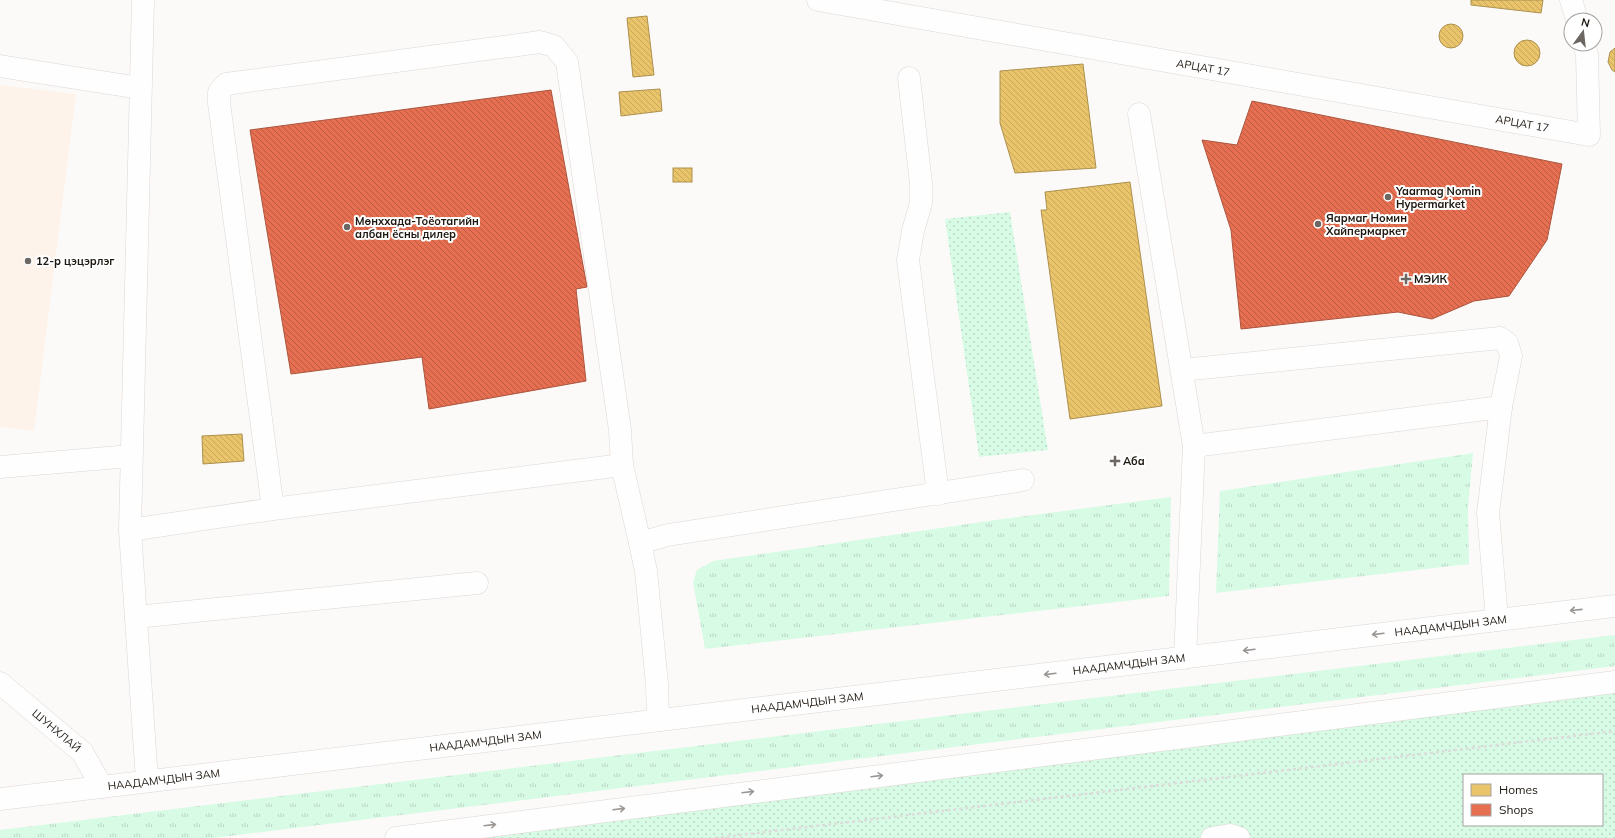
<svg xmlns="http://www.w3.org/2000/svg" width="1615" height="838" font-family="Mulish,sans-serif">
	<defs>
		<pattern id="grass-tufts" width="24" height="20" patternUnits="userSpaceOnUse"><rect width="24" height="20" fill="#d8fbe6"/><path d="M3 7l-1-3M5 7V3M7 7l1-3M15 17l-1-3M17 17v-4M19 17l1-3" fill="none" stroke="#b9d6c4"/></pattern>
		<pattern id="park-dots" width="8" height="8" patternUnits="userSpaceOnUse"><rect width="8" height="8" fill="#d8fbe6"/><path d="M2 2h.1M6 6h.1" fill="none" stroke="#b9d6c4" stroke-width="1.8" stroke-linecap="round"/></pattern>
		<pattern id="homes-back-hatch" width="6" height="6" patternUnits="userSpaceOnUse"><rect width="6" height="6" fill="#e9c46a"/><path d="M-1 5l2 2M0 0l6 6M5-1l2 2" fill="none" stroke="#c7a85b"/></pattern>
		<pattern id="shops-back-hatch" width="6" height="6" patternUnits="userSpaceOnUse"><rect width="6" height="6" fill="#e76f51"/><path d="M-1 5l2 2M0 0l6 6M5-1l2 2" fill="none" stroke="#bb5a42"/></pattern>
	</defs>
	<rect width="100%" height="100%" fill="#fcfaf8"/>
	<path fill="#fdf3ea" d="M0 85 76 94 34 431 0 427Z"/>
	<g fill="url(#grass-tufts)">
		<path d="M1473 453 1468 508 1469 564 1216 593 1220 491Z"/>
		<path d="M1171 497 1169 596 705 649 693 582 697 570 713 561 1002 519Z"/>
		<path d="M1615 635V666L214 838H0V830Z"/>
	</g>
	<g fill="url(#park-dots)" fill-rule="evenodd">
		<path d="M1010 212 1048 450 979 457 945 219Z"/>
		<path d="M1615 676V838H462ZM1464 775H1602V825H1464Z"/>
	</g>
	<g fill="url(#homes-back-hatch)" stroke="#ac904f">
		<path d="M1471 0H1543L1541 13 1471 5Z"/>
		<path d="M647 16 654 75 633 77 627 18Z"/>
		<circle cx="1451" cy="36" r="12"/>
		<circle cx="1527" cy="53" r="13"/>
		<path d="M1615 48V72L1612 70 1608 62 1610 52Z"/>
		<path d="M1083 64 1096 168 1015 173 1000 123V71Z"/>
		<path d="M660 89 662 111 621 116 619 92Z"/>
		<rect x="673" y="168" width="19" height="14"/>
		<path d="M1130 182 1162 406 1070 419 1041 210H1047L1045 192Z"/>
		<path d="M242 434 244 461 203 464 202 436Z"/>
	</g>
	<g fill="url(#shops-back-hatch)" stroke="#ab553e">
		<path d="M551 90 587 287 576 289 586 381 429 409 422 357 291 374 250 130Z"/>
		<path d="M1252 101 1562 164 1547 240 1509 296 1474 301 1432 319 1398 312 1241 329 1231 230 1202 140 1237 145Z"/>
	</g>
	<g fill="none" stroke-linecap="round" stroke-linejoin="round">
		<g stroke="#dbd6d2" stroke-width="23">
			<g id="minor">
				<path d="M143 0 130 530 147 781"/>
				<path id="s1" d="M818 0 1589 135 1587 55 1584 44"/>
				<path d="M1571 0 1577 20"/>
				<path d="M0 66 140 88"/>
				<path d="M909 78 921 184V203L913 231 908 260 938 494"/>
				<path d="M1139 114 1194 446 1185 658"/>
				<path d="M1182 370 1500 338 1507 343 1511 356 1501 407"/>
				<path d="M1194 446 1501 407 1488 513 1497 619"/>
				<path d="M622 465 640 543"/>
				<path d="M0 467 131 456"/>
				<path d="M130 530 273 509 622 465 620 430 567 62 554 46 540 42 226 84 219 92V103L273 509"/>
				<path d="M136 617 477 583"/>
				<path id="s2" d="M0 683 82 752 102 787"/>
				<path d="M658 720 657 684 646 571 640 543 668 535 1023 480"/>
				<path d="M1212 838 1230 835 1239 838"/>
			</g>
		</g>
		<g stroke="#dbd6d2" stroke-width="23">
			<g id="highway">
				<path id="s3" d="M0 799 1615 606"/>
				<path d="M396 838 1615 682"/>
			</g>
		</g>
		<path stroke="#dddcdb" stroke-width="2.5" stroke-dasharray="3 3" stroke-linecap="butt" d="M715 838 1615 731"/>
		<use href="#minor" stroke="#fffefe" stroke-width="22"/>
		<use href="#highway" stroke="#fffefe" stroke-width="22"/>
	</g>
	<defs><path id="oneway-shaft" d="M-6 0H5M1.5-3L5.5 0L1.5 3" fill="none" stroke-width="1.6" stroke-linecap="round" stroke-linejoin="round"/></defs>
	<g stroke="#9a9693">
		<use href="#oneway-shaft" transform="translate(1576 610) rotate(174)"/>
		<use href="#oneway-shaft" transform="translate(1378 634) rotate(173)"/>
		<use href="#oneway-shaft" transform="translate(1249 650) rotate(173)"/>
		<use href="#oneway-shaft" transform="translate(1050 674) rotate(173)"/>
		<use href="#oneway-shaft" transform="translate(877 776) rotate(-7)"/>
		<use href="#oneway-shaft" transform="translate(748 792) rotate(-7)"/>
		<use href="#oneway-shaft" transform="translate(619 809) rotate(-7)"/>
		<use href="#oneway-shaft" transform="translate(490 825) rotate(-7)"/>
	</g>
	<g fill="#6c6762" stroke="#fff" stroke-width="1.5">
		<circle cx="1388" cy="197" r="4"/>
		<circle cx="1318" cy="224" r="4"/>
		<circle cx="347" cy="227" r="4"/>
		<circle cx="28" cy="261" r="4"/>
		<path d="M1404 273h4v4h4v4h-4v4h-4v-4h-4v-4h4z"/>
		<path d="M1113 455h4v4h4v4h-4v4h-4v-4h-4v-4h4z"/>
	</g>
	<g text-anchor="middle" dominant-baseline="central" stroke-width="4" stroke-linejoin="round" paint-order="stroke">
		<g font-size="11" fill="#1e1811" stroke="#fff">
			<text stroke="none"><textPath href="#s1" startOffset="391">АРЦАТ 17</textPath></text>
			<text stroke="none"><textPath href="#s1" startOffset="715">АРЦАТ 17</textPath></text>
			<text stroke="none"><textPath href="#s3" startOffset="1461">НААДАМЧДЫН ЗАМ</textPath></text>
			<text stroke="none"><textPath href="#s3" startOffset="1137">НААДАМЧДЫН ЗАМ</textPath></text>
			<text stroke="none"><textPath href="#s3" startOffset="813">НААДАМЧДЫН ЗАМ</textPath></text>
			<text stroke="none"><textPath href="#s2" startOffset="74">ШУНХЛАЙ</textPath></text>
			<text stroke="none"><textPath href="#s3" startOffset="489">НААДАМЧДЫН ЗАМ</textPath></text>
			<text stroke="none"><textPath href="#s3" startOffset="165">НААДАМЧДЫН ЗАМ</textPath></text>
		</g>
		<g font-size="11" font-weight="bold" fill="#1e1811" stroke="#fff" text-anchor="start">
			<text x="1396" y="191">Yaarmag Nomin<tspan x="1396" dy="13">Hypermarket</tspan></text>
			<text x="1326" y="218">Яармаг Номин<tspan x="1326" dy="13">Хайпермаркет</tspan></text>
			<text x="355" y="221">Мөнххада-Тоёотагийн<tspan x="355" dy="13">албан ёсны дилер</tspan></text>
			<text x="36" y="261">12-р цэцэрлэг</text>
			<text x="1414" y="279">МЭИК</text>
			<text x="1123" y="461">Аба</text>
		</g>
	</g>
	<rect x="1463" y="774" width="140" height="52" fill="#ffffff" stroke="#a5a3a0"/>
	<rect x="1471" y="784" width="20" height="12" fill="#e9c46a" stroke="#a5a3a0"/>
	<text x="1499" y="794" font-size="12" fill="#1e1811">Homes</text>
	<rect x="1471" y="804" width="20" height="12" fill="#e76f51" stroke="#a5a3a0"/>
	<text x="1499" y="814" font-size="12" fill="#1e1811">Shops</text>
	<g transform="translate(1583 32) rotate(15)"><circle r="19" fill="#ffffff" stroke="#a5a3a0"/>
	<path d="M0-3L7 15L0 10L-7 15Z" fill="#6c6762"/>
	<text y="-6" font-size="11" font-weight="bold" text-anchor="middle" fill="#1e1811">N</text>
	</g>
</svg>
